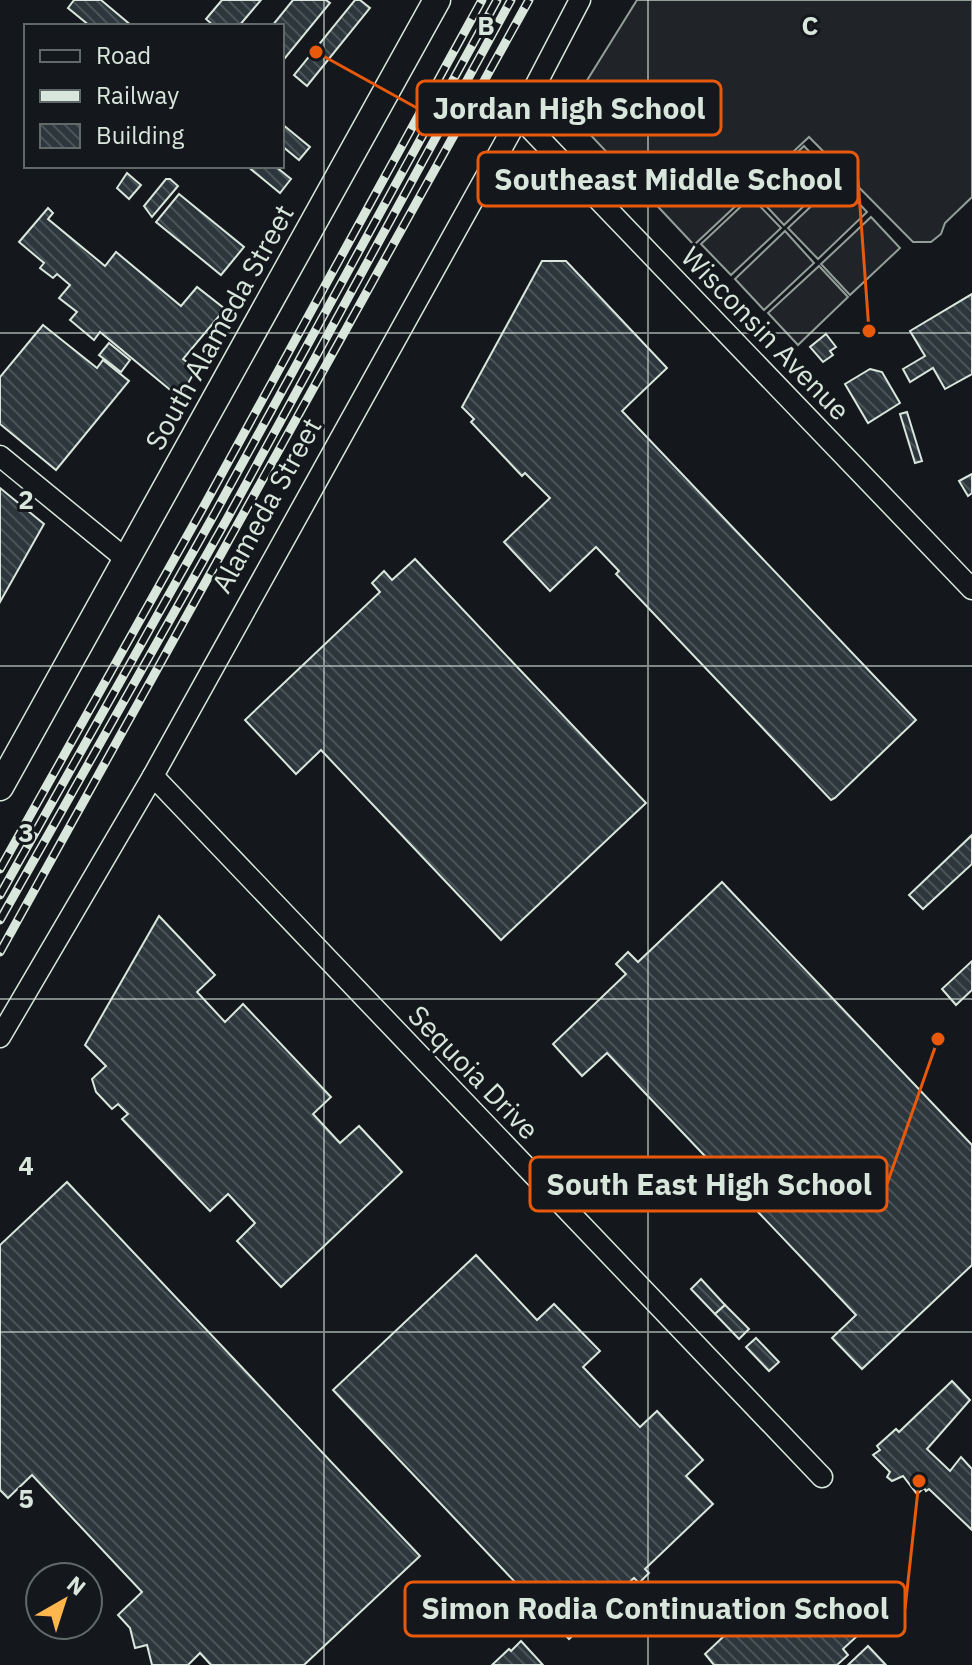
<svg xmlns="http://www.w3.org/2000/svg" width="972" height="1665" font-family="'IBM Plex Sans',sans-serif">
	<defs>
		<pattern id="building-back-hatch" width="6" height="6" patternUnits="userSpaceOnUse" patternTransform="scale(2)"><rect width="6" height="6" fill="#2c363c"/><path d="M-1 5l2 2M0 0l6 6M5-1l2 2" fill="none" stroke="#4a5358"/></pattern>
	</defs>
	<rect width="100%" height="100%" fill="#14181c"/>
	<g fill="#202428" stroke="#939e99" stroke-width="2">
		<path d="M637 0H972V197L945 223 941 234 931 242H913L809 137 694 245 568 111Z"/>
		<path d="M804 146 834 177 784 225 754 193Z"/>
		<path d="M838 181 867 212 818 259 788 228Z"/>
		<path d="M751 197 781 228 731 275 701 244Z"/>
		<path d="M871 217 900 248 850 295 821 264Z"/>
		<path d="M785 231 814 263 764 310 735 279Z"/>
		<path d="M819 266 848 297 798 345 768 313Z"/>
	</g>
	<g fill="url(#building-back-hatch)" stroke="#d8e6dc" stroke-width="2">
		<path d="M74 0H101L132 26H90L68 8Z"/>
		<path d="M222 0H261L239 26H214L206 19Z"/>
		<path d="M293 0H326L330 3 285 58 282 55V26H272Z"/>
		<path d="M355 0H360L370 8 307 86 294 75Z"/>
		<path d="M282 124 310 147 299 160 282 146Z"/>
		<path d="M247 166H275L291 179 280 193Z"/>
		<path d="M127 173 141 185 129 199 117 188Z"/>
		<path d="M166 179H170L178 186 152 217 144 206Z"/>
		<path d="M179 194 244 247 221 275 156 222Z"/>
		<path d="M48 208 53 213 48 219 105 266 116 252 181 306 197 287 225 309 183 359 196 369 180 398 100 332 94 340 70 320 77 312 59 298 70 285 57 274 53 278 40 268 44 263 19 242Z"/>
		<path d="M542 261H566L667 368 622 411 916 720 835 798 831 800 616 574 619 571 596 547 550 591 504 542 550 498 525 473 522 476 471 422 474 419 462 407Z"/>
		<path d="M972 294V374L945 389 933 368 910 382 903 369 925 356 910 331Z"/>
		<path d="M43 325 97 368 103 360 129 381 56 470 0 424V377Z"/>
		<path d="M826 334 836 347 830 351 833 355 823 362 810 347Z"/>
		<path d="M109 343 130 360 121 372 99 355Z"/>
		<path d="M870 369 882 372 900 403 868 423 845 384Z"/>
		<path d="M907 412 922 461 915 463 900 414Z"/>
		<path d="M972 474V493L968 496 959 481Z"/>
		<path d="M0 488 44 524 0 602Z"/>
		<path d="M415 559 646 803 501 940 321 750 296 774 245 720 380 592 372 583 384 571 392 580Z"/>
		<path d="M972 835V864L923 909 909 895Z"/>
		<path d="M722 882 972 1145V1265L862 1369 832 1338 856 1315 607 1053 582 1076 553 1044 626 974 616 964 628 952 638 962Z"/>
		<path d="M159 916 215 975 197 992 225 1022 243 1004 331 1097 313 1114 340 1143 359 1126 402 1172 281 1287 237 1241 255 1223 228 1194 210 1211 122 1119 128 1114 118 1104 112 1109 96 1092 92 1079 106 1066 85 1045Z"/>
		<path d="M972 961V990L956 1005 942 989Z"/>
		<path d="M67 1182 420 1556 304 1665H211L200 1653 188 1665H152L147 1645 135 1648 130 1628 118 1615 142 1592 32 1475 8 1498 0 1490V1245Z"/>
		<path d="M476 1255 537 1320 554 1304 600 1351 583 1367 640 1427 657 1411 703 1460 686 1476 713 1504 645 1569 649 1573 639 1583 634 1578 569 1639 333 1390Z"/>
		<path d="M701 1279 725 1305 715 1314 691 1289Z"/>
		<path d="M725 1305 749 1329 739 1339 715 1314Z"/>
		<path d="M756 1338 779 1362 769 1371 746 1347Z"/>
		<path d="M952 1381 970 1400 927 1449 950 1471 961 1457 972 1469V1530L929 1489 926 1491 924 1488 917 1494 903 1476 892 1481 887 1477 890 1472 873 1455 880 1450 877 1446 896 1429 899 1432Z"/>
		<path d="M804 1583 856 1637 843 1649 848 1655 837 1665H714L705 1654 743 1618 752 1628Z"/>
		<path d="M521 1641 543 1665H492L509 1649 511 1651Z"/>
		<path d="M868 1646 886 1665H848Z"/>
	</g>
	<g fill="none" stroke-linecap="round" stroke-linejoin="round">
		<g stroke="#d8e6dc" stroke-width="23">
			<g id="minor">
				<path d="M519 117 972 589"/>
				<path d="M0 456 127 560"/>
				<path d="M153 776 822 1477"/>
				<path d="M0 1037 153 776 519 117 580 0"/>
			</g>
		</g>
		<g stroke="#d8e6dc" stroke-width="29">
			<path id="major" d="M0 787 437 0"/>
		</g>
		<use href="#minor" stroke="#14181c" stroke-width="20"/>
		<use href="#major" stroke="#14181c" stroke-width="26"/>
		<g stroke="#d8e6dc" stroke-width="9">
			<g id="rail">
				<path d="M0 869 204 506 482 0"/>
				<path d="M0 895 215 513 497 0"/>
				<path d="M0 920 227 519 511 0"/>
				<path d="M0 952 529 0"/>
			</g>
		</g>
		<use href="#rail" stroke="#14181c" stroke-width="6" stroke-dasharray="18" stroke-linecap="butt"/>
	</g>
	<path fill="none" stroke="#d8e6dc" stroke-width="2" stroke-opacity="0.55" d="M324 0V1665M648 0V1665M0 333H972M0 666H972M0 999H972M0 1332H972"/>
	<g text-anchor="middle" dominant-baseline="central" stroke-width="6" stroke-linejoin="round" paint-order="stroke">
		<g font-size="28" fill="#d8e6dc" stroke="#14181c">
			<text transform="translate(219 327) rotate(-61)">South Alameda Street</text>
			<text transform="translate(766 333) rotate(46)">Wisconsin Avenue</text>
			<text transform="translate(266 505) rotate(-61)">Alameda Street</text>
			<text transform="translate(474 1072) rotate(46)">Sequoia Drive</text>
		</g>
	</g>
	<g font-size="26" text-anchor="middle" font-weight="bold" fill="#d8e6dc" stroke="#14181c" stroke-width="6" stroke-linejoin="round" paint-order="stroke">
		<text x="486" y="35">B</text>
		<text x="810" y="35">C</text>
		<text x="26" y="509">2</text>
		<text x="26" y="842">3</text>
		<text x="26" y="1175">4</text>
		<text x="26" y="1508">5</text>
	</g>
	<path fill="none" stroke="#e8590c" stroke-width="3" d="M316 52L417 108M869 331L858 179M938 1039L887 1184M919 1481L905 1609"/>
	<g fill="#e8590c" stroke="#14181c" stroke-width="3">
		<circle cx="316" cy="52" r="8"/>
		<circle cx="869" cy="331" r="8"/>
		<circle cx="938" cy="1039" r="8"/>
		<circle cx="919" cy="1481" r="8"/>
	</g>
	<g fill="#14181c" stroke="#e8590c" stroke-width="3">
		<rect x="417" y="81" width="304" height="54" rx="8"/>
		<rect x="478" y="152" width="380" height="54" rx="8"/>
		<rect x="530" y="1157" width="357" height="54" rx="8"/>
		<rect x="405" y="1582" width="500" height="54" rx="8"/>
	</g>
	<g font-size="30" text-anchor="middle" font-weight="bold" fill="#d8e6dc">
		<text x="569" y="119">Jordan High School</text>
		<text x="668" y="190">Southeast Middle School</text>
		<text x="709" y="1195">South East High School</text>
		<text x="655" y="1619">Simon Rodia Continuation School</text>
	</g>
	<rect x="24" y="24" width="260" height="144" fill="#14181c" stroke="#626a69" stroke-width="2"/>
	<rect x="40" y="50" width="40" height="12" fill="#14181c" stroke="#626a69" stroke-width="2"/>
	<text x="96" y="64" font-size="24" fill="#d8e6dc">Road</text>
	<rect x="40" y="90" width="40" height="12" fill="#d8e6dc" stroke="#626a69" stroke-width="2"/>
	<text x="96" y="104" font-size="24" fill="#d8e6dc">Railway</text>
	<rect x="40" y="124" width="40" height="24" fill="url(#building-back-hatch)" stroke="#626a69" stroke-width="2"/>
	<text x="96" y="144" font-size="24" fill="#d8e6dc">Building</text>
	<g transform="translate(64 1601) rotate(39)"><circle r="38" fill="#14181c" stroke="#626a69" stroke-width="2"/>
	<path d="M0-6L14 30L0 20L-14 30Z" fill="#ffb74d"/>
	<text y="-12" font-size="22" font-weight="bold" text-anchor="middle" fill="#d8e6dc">N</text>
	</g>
</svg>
